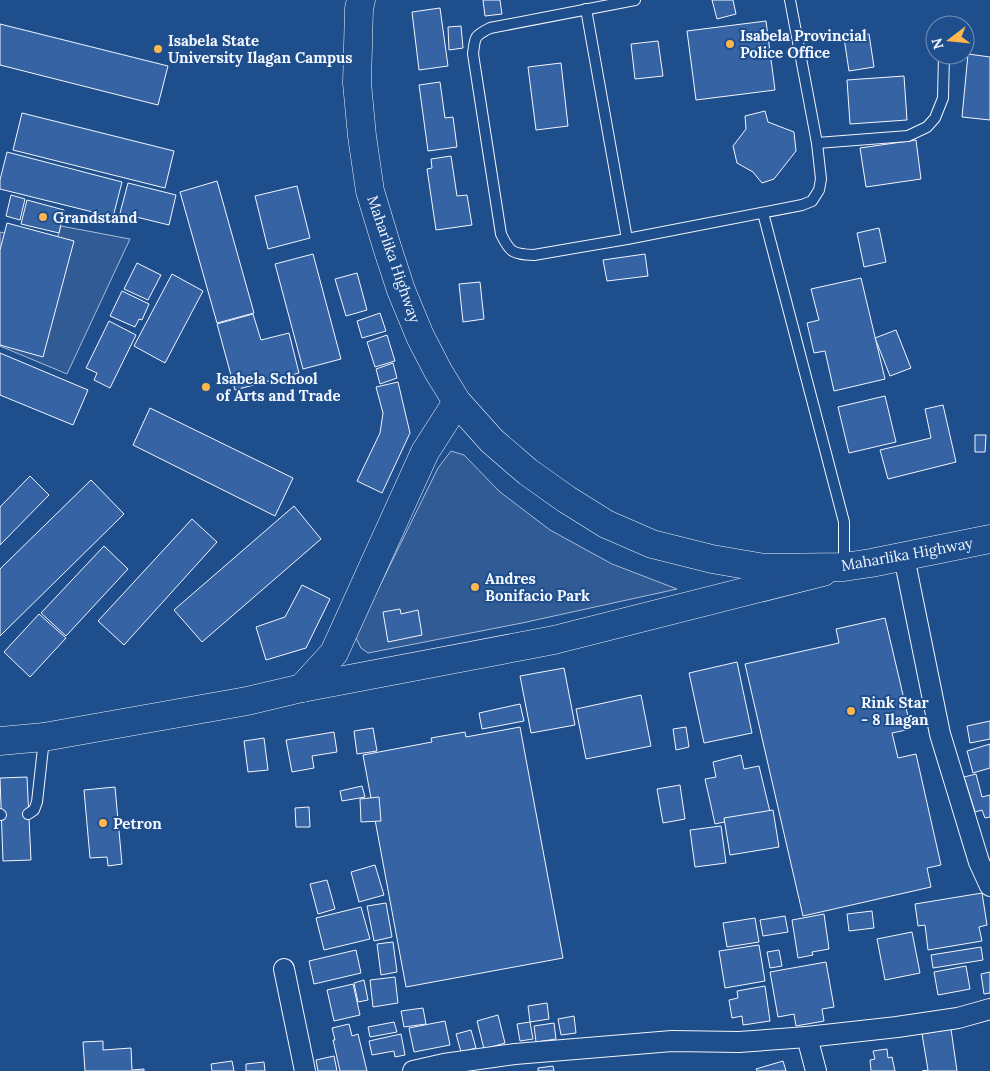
<svg xmlns="http://www.w3.org/2000/svg" width="990" height="1071" font-family="Lora,serif">
	<rect width="100%" height="100%" fill="#1f4e8c"/>
	<g fill="#305b95" stroke="#a8bbd7">
		<path d="M61 226 130 239 67 374 0 346V232L55 245Z"/>
		<path d="M451 451 464 455 500 492 550 530 612 564 677 589 522 623 368 653 361 648 355 636 438 468Z"/>
	</g>
	<g fill="#3563a3" stroke="#f2f6ff">
		<path d="M483 0H500L502 14 485 16Z"/>
		<path d="M712 0H733L736 14 717 19Z"/>
		<path d="M440 8 448 66 419 70 412 12Z"/>
		<path d="M766 21 775 90 696 100 687 31Z"/>
		<path d="M0 24 168 66 158 105 0 65Z"/>
		<path d="M461 26 463 48 449 50 448 27Z"/>
		<path d="M869 34 874 67 849 71 844 38Z"/>
		<path d="M658 41 663 76 635 79 631 44Z"/>
		<path d="M968 54 990 57V120L962 117Z"/>
		<path d="M561 63 568 126 536 130 528 67Z"/>
		<path d="M904 76 907 120 850 124 847 80Z"/>
		<path d="M440 82 445 118 453 117 457 147 428 151 419 85Z"/>
		<path d="M765 111 768 122 794 132 796 151 774 179 762 183 753 172 737 163 733 146 746 129 745 116Z"/>
		<path d="M22 113 174 151 165 188 13 150Z"/>
		<path d="M916 140 921 179 866 187 860 148Z"/>
		<path d="M7 152 122 182 113 217 0 189V180Z"/>
		<path d="M451 156 457 196 467 195 472 225 436 230 427 169 432 168 431 159Z"/>
		<path d="M217 181 254 313 217 323 180 192Z"/>
		<path d="M128 183 176 195 169 225 120 213Z"/>
		<path d="M297 186 310 238 268 249 255 196Z"/>
		<path d="M11 195 25 199 20 220 6 216Z"/>
		<path d="M27 200 64 210 59 233 21 224Z"/>
		<path d="M7 223 74 241 43 357 0 345V250Z"/>
		<path d="M879 228 886 262 864 267 857 233Z"/>
		<path d="M313 254 341 359 303 369 275 264Z"/>
		<path d="M645 254 648 276 607 281 603 260Z"/>
		<path d="M137 263 161 275 148 300 124 289Z"/>
		<path d="M357 273 367 310 346 316 335 279Z"/>
		<path d="M172 274 203 291 165 363 134 346Z"/>
		<path d="M861 278 885 379 834 391 825 351 814 353 807 323 819 320 811 289Z"/>
		<path d="M480 282 484 319 463 322 459 284Z"/>
		<path d="M122 291 149 304 142 320 139 319 135 327 110 316Z"/>
		<path d="M380 313 386 331 362 338 357 321Z"/>
		<path d="M253 314 261 340 289 333 299 373 235 390 217 324Z"/>
		<path d="M109 321 136 335 110 388 94 380 97 373 86 368Z"/>
		<path d="M896 330 911 368 890 376 875 338Z"/>
		<path d="M387 335 395 361 375 367 367 342Z"/>
		<path d="M0 353 88 390 73 425 0 395Z"/>
		<path d="M393 363 397 378 380 384 376 369Z"/>
		<path d="M398 382 410 433 382 493 357 481 380 433 383 413 376 387Z"/>
		<path d="M885 396 896 442 849 453 838 407Z"/>
		<path d="M943 405 956 462 888 479 880 450 931 438 925 409Z"/>
		<path d="M150 408 293 478 275 516 133 445Z"/>
		<path d="M975 435H986L985 452H975Z"/>
		<path d="M30 476 49 495 0 545V507Z"/>
		<path d="M91 480 124 514 0 636V569Z"/>
		<path d="M294 506 321 539 202 642 174 610Z"/>
		<path d="M192 519 217 542 124 645 98 621Z"/>
		<path d="M104 546 128 569 66 636 41 613Z"/>
		<path d="M302 585 330 599 306 648 266 660 256 627 285 617Z"/>
		<path d="M400 609 401 614 418 610 422 635 388 642 383 612Z"/>
		<path d="M39 614 66 638 30 677 4 652Z"/>
		<path d="M885 618 911 729 892 733 898 758 916 754 941 865 927 868 931 887 803 916 745 664 839 643 836 629Z"/>
		<path d="M737 662 752 733 704 743 689 673Z"/>
		<path d="M564 668 575 725 531 733 520 676Z"/>
		<path d="M641 695 651 746 586 759 576 709Z"/>
		<path d="M520 704 524 721 482 729 479 713Z"/>
		<path d="M990 721V739L970 743 967 726Z"/>
		<path d="M520 727 563 958 406 987 363 755 432 742 431 738 465 732 466 737Z"/>
		<path d="M686 727 689 747 676 750 673 729Z"/>
		<path d="M373 728 377 751 357 754 354 731Z"/>
		<path d="M334 732 337 752 312 756 314 768 292 772 286 740Z"/>
		<path d="M264 738 268 770 248 772 244 741Z"/>
		<path d="M990 744V768L973 773 967 751Z"/>
		<path d="M741 755 744 769 759 766 770 812 715 824 705 779 716 777 713 762Z"/>
		<path d="M976 774 982 797 990 795V817L985 818 982 810 975 812 964 777Z"/>
		<path d="M27 777 31 860 3 861 0 778Z"/>
		<path d="M680 785 685 819 663 823 657 789Z"/>
		<path d="M362 786 365 797 342 801 340 791Z"/>
		<path d="M115 787 122 864 108 866 107 857 90 858 84 790Z"/>
		<path d="M379 797 381 821 361 822 360 799Z"/>
		<path d="M309 807 310 827H296L295 808Z"/>
		<path d="M773 810 779 847 730 855 724 818Z"/>
		<path d="M721 826 726 863 695 867 690 830Z"/>
		<path d="M375 865 384 895 359 902 351 872Z"/>
		<path d="M327 880 335 909 318 914 310 884Z"/>
		<path d="M982 893 987 925 979 927 982 941 928 950 925 925 918 926 915 904Z"/>
		<path d="M386 903 392 937 374 941 367 906Z"/>
		<path d="M361 907 370 939 324 950 316 918Z"/>
		<path d="M872 911 874 928 849 931 847 914Z"/>
		<path d="M824 914 829 949 812 952 813 955 798 958 792 920Z"/>
		<path d="M785 916 788 932 763 936 760 920Z"/>
		<path d="M755 918 759 942 727 947 723 923Z"/>
		<path d="M912 932 920 973 885 980 877 939Z"/>
		<path d="M393 942 397 972 381 975 377 944Z"/>
		<path d="M759 945 765 981 725 988 719 951Z"/>
		<path d="M981 947 983 960 933 968 931 955Z"/>
		<path d="M356 950 361 973 314 984 309 961Z"/>
		<path d="M779 950 782 966 770 968 767 952Z"/>
		<path d="M826 962 834 1007 822 1009 824 1021 796 1026 794 1014 778 1017 770 972Z"/>
		<path d="M966 966 970 989 938 995 934 972Z"/>
		<path d="M990 972V993L984 994 981 974Z"/>
		<path d="M395 977 398 1003 373 1007 370 980Z"/>
		<path d="M364 980 368 1000 358 1002 354 983Z"/>
		<path d="M353 984 360 1015 334 1021 327 990Z"/>
		<path d="M765 986 770 1021 743 1025 742 1016 732 1018 729 1000 738 998 737 991Z"/>
		<path d="M547 1003 549 1019 530 1022 528 1006Z"/>
		<path d="M423 1008 426 1024 404 1027 401 1011Z"/>
		<path d="M498 1015 505 1043 484 1049 477 1021Z"/>
		<path d="M574 1016 576 1033 561 1035 558 1019Z"/>
		<path d="M445 1021 450 1045 414 1052 409 1028Z"/>
		<path d="M394 1022 397 1032 370 1037 368 1027Z"/>
		<path d="M530 1022 533 1039 520 1041 517 1024Z"/>
		<path d="M554 1023 556 1039 536 1042 534 1026Z"/>
		<path d="M349 1024 352 1036 358 1034 367 1071H340L333 1040H335L332 1028Z"/>
		<path d="M951 1029 957 1071H922L928 1070 922 1034Z"/>
		<path d="M471 1030 476 1048 461 1052 456 1034Z"/>
		<path d="M401 1034 405 1055 395 1057 394 1051 372 1055 369 1041Z"/>
		<path d="M103 1041V1050L131 1048 132 1070 144 1069V1071H85L83 1042Z"/>
		<path d="M887 1049 888 1058 892 1057 895 1071H871L870 1060 875 1059 873 1051Z"/>
		<path d="M334 1056 337 1071H318L316 1060Z"/>
		<path d="M232 1061 234 1071H212L211 1064Z"/>
		<path d="M783 1061 786 1071H757L756 1069Z"/>
		<path d="M264 1062 265 1071H246V1064Z"/>
		<path d="M553 1066 554 1071H538V1068Z"/>
	</g>
	<g fill="none" stroke-linecap="round" stroke-linejoin="round">
		<g stroke="#f2f6ff" stroke-width="12">
			<g id="lane">
				<path d="M635 0 490 28C474 36 475 37 473 54L501 234C510 253 513 254 534 255L627 239 802 205 812 201 819 190 821 179 817 143 790 0"/>
				<path d="M586 9 627 239"/>
				<path d="M817 143 908 136 927 127 935 118 943 98 944 55"/>
				<path d="M763 213 844 522V567"/>
				<path d="M0 814 1 815"/>
				<path d="M28 814 34 810 37 802 44 739"/>
			</g>
		</g>
		<g stroke="#f2f6ff" stroke-width="22">
			<g id="street">
				<path d="M904 557 940 734 979 862 990 886"/>
				<path d="M284 969 305 1071"/>
				<path d="M807 1037 816 1071"/>
				<path d="M413 1071 444 1064 515 1054 672 1041 739 1042 807 1037 897 1027 958 1018 990 1009"/>
			</g>
		</g>
		<g stroke="#f2f6ff" stroke-width="29">
			<g id="secondary">
				<path d="M302 688 334 653 425 452 457 402"/>
				<path d="M0 741 44 737 247 701 302 688 554 640 823 572"/>
			</g>
		</g>
		<g stroke="#f2f6ff" stroke-width="29">
			<path id="highway" d="M361 0 359 9 357 83 362 136 370 191 387 247 401 290 420 336 438 371 457 402 492 441 528 472 566 499 606 524 652 544 712 559 764 568 844 567 871 563 990 539"/>
		</g>
		<use href="#lane" stroke="#1f4e8c" stroke-width="10"/>
		<use href="#street" stroke="#1f4e8c" stroke-width="20"/>
		<use href="#secondary" stroke="#1f4e8c" stroke-width="28"/>
		<use href="#highway" stroke="#1f4e8c" stroke-width="28"/>
	</g>
	<g fill="#ffb74d" stroke="#1f4e8c" stroke-width="2">
		<circle cx="730" cy="44" r="5"/>
		<circle cx="158" cy="49" r="5"/>
		<circle cx="43" cy="217" r="5"/>
		<circle cx="206" cy="387" r="5"/>
		<circle cx="475" cy="587" r="5"/>
		<circle cx="851" cy="711" r="5"/>
		<circle cx="103" cy="823" r="5"/>
	</g>
	<g text-anchor="middle" dominant-baseline="central" stroke-width="4" stroke-linejoin="round" paint-order="stroke">
		<g font-size="15" font-weight="bold" fill="#f2f6ff" stroke="#1f4e8c" text-anchor="start">
			<text x="740" y="35">Isabela Provincial<tspan x="740" dy="17">Police Office</tspan></text>
			<text x="168" y="40">Isabela State<tspan x="168" dy="17">University Ilagan Campus</tspan></text>
			<text x="53" y="217">Grandstand</text>
			<text x="216" y="378">Isabela School<tspan x="216" dy="17">of Arts and Trade</tspan></text>
			<text x="485" y="578">Andres<tspan x="485" dy="17">Bonifacio Park</tspan></text>
			<text x="861" y="702">Rink Star<tspan x="861" dy="17">- 8 Ilagan</tspan></text>
			<text x="113" y="823">Petron</text>
		</g>
		<g font-size="15" fill="#f2f6ff" stroke="#1f4e8c">
			<text transform="translate(394 259) rotate(71)">Maharlika Highway</text>
			<text transform="translate(907 554) rotate(-10)">Maharlika Highway</text>
		</g>
	</g>
	<g transform="translate(950 40) rotate(254)"><circle r="24" fill="#1f4e8c" stroke="#7391ba"/>
	<path d="M0-4L9 19L0 12L-9 19Z" fill="#ffb74d"/>
	<text y="-8" font-size="14" font-weight="bold" text-anchor="middle" fill="#f2f6ff">N</text>
	</g>
</svg>
